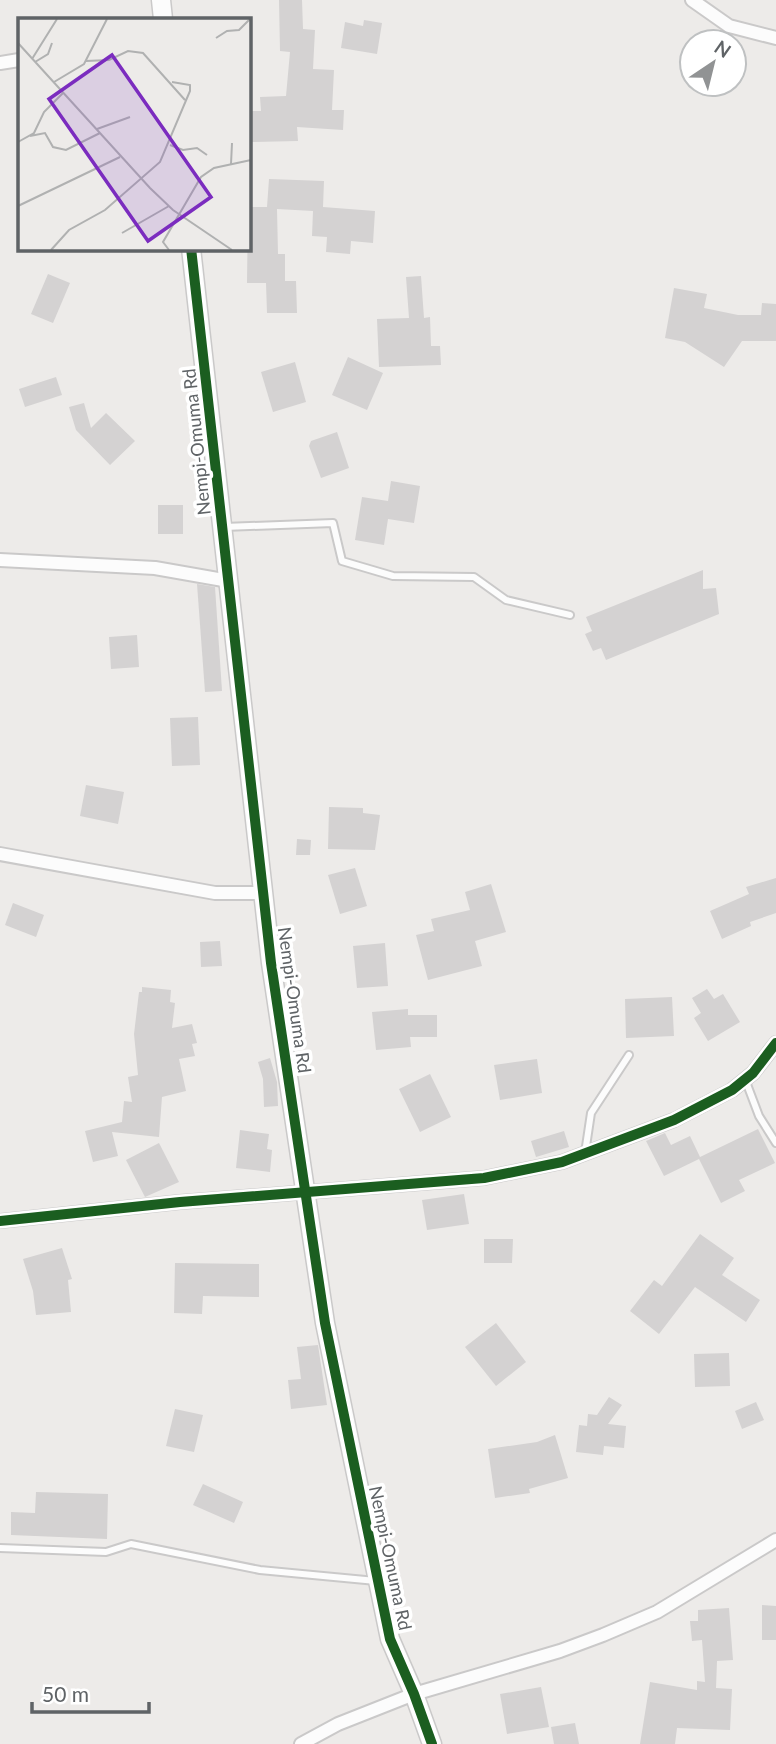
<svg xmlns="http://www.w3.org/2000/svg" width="776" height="1744" font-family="Lato,sans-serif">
	<rect width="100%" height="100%" fill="#edebe9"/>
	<g fill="#d4d2d2">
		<path d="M279 0H302L303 29 315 30 313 69 334 70 332 110H344L343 130 297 127 298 141 251 142 249 111H261L260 97 286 96 290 52 280 51Z"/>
		<path d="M364 20 382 23 377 54 341 48 345 22 363 26Z"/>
		<path d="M269 179 324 181 323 207 375 211 373 243 351 241 350 254 326 252 327 237 312 236 313 211 277 209 278 254H285V281H296L297 313H267L266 283H247L248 207H267Z"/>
		<path d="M48 274 70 283 53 323 31 314Z"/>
		<path d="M421 276 424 318 430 317 431 346H440L441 365 379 367 377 319 409 318 406 277Z"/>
		<path d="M674 288 707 294 704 308 738 315H761L762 303 776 304V341H742L724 367 685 342 665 338Z"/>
		<path d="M348 357 383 373 367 410 332 395Z"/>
		<path d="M295 362 306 402 273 412 261 372Z"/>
		<path d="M56 377 62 395 25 407 19 389Z"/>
		<path d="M84 403 91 428 106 413 135 441 110 465 76 430 69 407Z"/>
		<path d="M337 432 349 468 321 478 309 446 311 441Z"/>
		<path d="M391 481 420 486 414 523 388 519 384 545 355 540 362 497 388 501Z"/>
		<rect x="158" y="505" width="25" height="29"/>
		<path d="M703 570V589L716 588 719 614 606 660 601 648 593 651 585 634 592 631 586 617Z"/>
		<path d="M197 584 215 587 222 691 205 692Z"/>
		<path d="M137 635 139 667 111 669 109 637Z"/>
		<path d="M198 717 200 765 172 766 170 718Z"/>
		<path d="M86 785 124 792 118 824 80 816Z"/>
		<path d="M329 807 363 808V813L380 815 375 850 328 849Z"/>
		<path d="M297 839 311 840 310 855H296Z"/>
		<path d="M355 868 367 906 340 914 328 875Z"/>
		<path d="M776 878V913L750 922 751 926 722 939 710 911 749 894 746 887Z"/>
		<path d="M491 884 506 932 475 941 482 966 428 980 416 935 434 931 431 919 470 910 465 892Z"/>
		<path d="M13 903 44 915 36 937 5 925Z"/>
		<path d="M220 941 222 966 201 967 200 942Z"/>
		<path d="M385 943 388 986 357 988 353 946Z"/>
		<path d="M142 987 171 990 170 1002 175 1003 172 1028 192 1024 197 1043 192 1044 195 1056 179 1059 186 1091 162 1097 159 1137 112 1132 118 1156 93 1162 85 1131 122 1122 124 1101 132 1102 128 1077 138 1075 134 1034 139 992H142Z"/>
		<path d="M707 989 714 999 723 994 740 1022 708 1041 694 1018 701 1013 692 998Z"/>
		<path d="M672 997 674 1036 626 1038 625 999Z"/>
		<path d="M408 1009V1015H437V1037H410L411 1047 376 1050 372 1012Z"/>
		<path d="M270 1058 277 1082 278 1106 264 1107 263 1079 258 1062Z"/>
		<path d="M537 1059 542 1093 500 1100 494 1065Z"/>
		<path d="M430 1074 451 1117 420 1132 399 1089Z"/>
		<path d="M758 1129 775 1163 739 1180 745 1191 721 1203 699 1159 664 1176 646 1141 665 1133 671 1145 690 1136 700 1157Z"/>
		<path d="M240 1130 269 1134 267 1149 272 1150 270 1172 236 1168Z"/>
		<path d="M564 1131 569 1147 536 1157 531 1141Z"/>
		<path d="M159 1143 179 1182 145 1197 126 1160Z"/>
		<path d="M464 1194 469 1224 427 1230 422 1200Z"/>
		<path d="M700 1234 734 1258 722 1275 760 1300 746 1322 695 1287 659 1334 630 1311 654 1280 662 1286Z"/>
		<path d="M484 1239H513L512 1263H484Z"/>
		<path d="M62 1248 72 1279 68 1280 71 1312 36 1315 33 1291 23 1259Z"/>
		<path d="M175 1263 259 1264V1297L203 1296 202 1314 174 1313Z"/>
		<path d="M496 1323 526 1362 496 1386 465 1347Z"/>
		<path d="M318 1345 327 1405 291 1409 288 1380 301 1379 297 1347Z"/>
		<path d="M729 1353 730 1386 695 1387 694 1354Z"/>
		<path d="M609 1397 622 1405 608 1424 626 1426 624 1448 604 1446 603 1455 576 1452 579 1425 587 1426 588 1414 597 1415Z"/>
		<path d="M756 1402 764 1420 742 1429 735 1411Z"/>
		<path d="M175 1409 203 1415 194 1452 166 1446Z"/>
		<path d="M555 1435 568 1478 529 1489 530 1493 495 1498 488 1449 537 1442Z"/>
		<path d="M203 1484 243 1502 234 1523 193 1505Z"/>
		<path d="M36 1492 108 1494 107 1539 11 1535V1512L35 1513Z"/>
		<path d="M762 1605 776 1606V1640H762Z"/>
		<path d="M729 1608 733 1660 717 1661 716 1688 732 1689 730 1730 677 1728 675 1744H640L650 1682 697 1690V1681L705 1682 702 1640 692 1641 690 1621H698V1610Z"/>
		<path d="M541 1687 549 1727 507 1734 500 1694Z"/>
		<path d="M575 1723 579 1744H554L551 1727Z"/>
	</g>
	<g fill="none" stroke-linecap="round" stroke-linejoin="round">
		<g stroke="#cac9c9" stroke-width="10">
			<g id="lane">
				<path d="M224 527 333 523 342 561 393 576 474 577 506 600 570 615"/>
				<path d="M745 1079 759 1116 776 1143"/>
				<path d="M585 1153 591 1113 629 1055"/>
				<path d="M0 1548 106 1552 131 1544 260 1570 376 1581"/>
			</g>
		</g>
		<g stroke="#cac9c9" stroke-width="16">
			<g id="street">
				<path d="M692 0 729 26 776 38"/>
				<path d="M0 63 19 60"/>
				<path d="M0 560 155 568 229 581"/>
				<path d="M0 854 215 893H263"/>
				<path d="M0 1221 180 1202 484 1178 562 1162 674 1120 732 1090 753 1073 776 1043"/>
				<path d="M301 1744 338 1724 414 1694 560 1651 603 1635 657 1612 776 1540"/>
			</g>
		</g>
		<g stroke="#cac9c9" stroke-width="21">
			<g id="secondary">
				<path d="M161 0 163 19"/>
				<path d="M191 248 271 963 325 1323 390 1639 414 1694 432 1744"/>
			</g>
		</g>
		<use href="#lane" stroke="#fcfcfc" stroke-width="6"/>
		<use href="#street" stroke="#fcfcfc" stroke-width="12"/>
		<use href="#secondary" stroke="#fcfcfc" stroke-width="18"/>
		<g stroke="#fff" stroke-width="15">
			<g id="cycleway">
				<path d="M191 248 271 963 325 1323 390 1639 414 1694 432 1744"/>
				<path d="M0 1221 180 1202 484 1178 562 1162 674 1120 732 1090 753 1073 776 1043"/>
			</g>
		</g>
		<use href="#cycleway" stroke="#1b5e20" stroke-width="10"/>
	</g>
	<g text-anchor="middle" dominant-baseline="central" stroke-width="7" stroke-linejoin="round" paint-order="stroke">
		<g font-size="18" fill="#5f6366" stroke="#fff">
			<text transform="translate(196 442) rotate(-96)">Nempi-Omuma Rd</text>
			<text transform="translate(295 1000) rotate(82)">Nempi-Omuma Rd</text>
			<text transform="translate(391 1558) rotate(78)">Nempi-Omuma Rd</text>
		</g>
	</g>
	<g transform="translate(18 18)">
		<rect width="233" height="233" fill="#edebe9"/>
		<path fill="none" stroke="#b0b1b1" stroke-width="2" d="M198 20 209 13 221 12 232 1M0 25 132 170 155 192 214 232M14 41 39 1M68 43 91 42 110 33 125 35 167 82M17 44 30 36 34 25M36 64 66 46 89 1M79 111 112 99M12 118 27 115 35 129 48 132 82 115M0 124 16 115 26 94 46 74M152 127 165 132 179 130 189 137M213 146 214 125M0 188 102 139M104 215 151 188M33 232 51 212 87 192 142 144 172 73V67L154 64M151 232 145 224 183 159 196 150 233 142"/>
		<path fill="#7b2cbf" fill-opacity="0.15" stroke="#7b2cbf" stroke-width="3.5" d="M94 37 193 179 130 223 31 81Z"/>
		<rect width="233" height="233" fill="none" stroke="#5f6366" stroke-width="3.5"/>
	</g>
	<g transform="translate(713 63) rotate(35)"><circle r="33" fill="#ffffff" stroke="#bfc1c2" stroke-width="2"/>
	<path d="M0-5L12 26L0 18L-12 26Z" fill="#919394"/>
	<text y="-10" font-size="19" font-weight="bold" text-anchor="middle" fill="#5f6366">N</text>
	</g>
	<path d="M32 1702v10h117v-10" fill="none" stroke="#5f6366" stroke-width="3.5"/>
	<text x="42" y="1702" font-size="21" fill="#5f6366" stroke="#ffffff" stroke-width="5" paint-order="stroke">50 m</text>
</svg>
